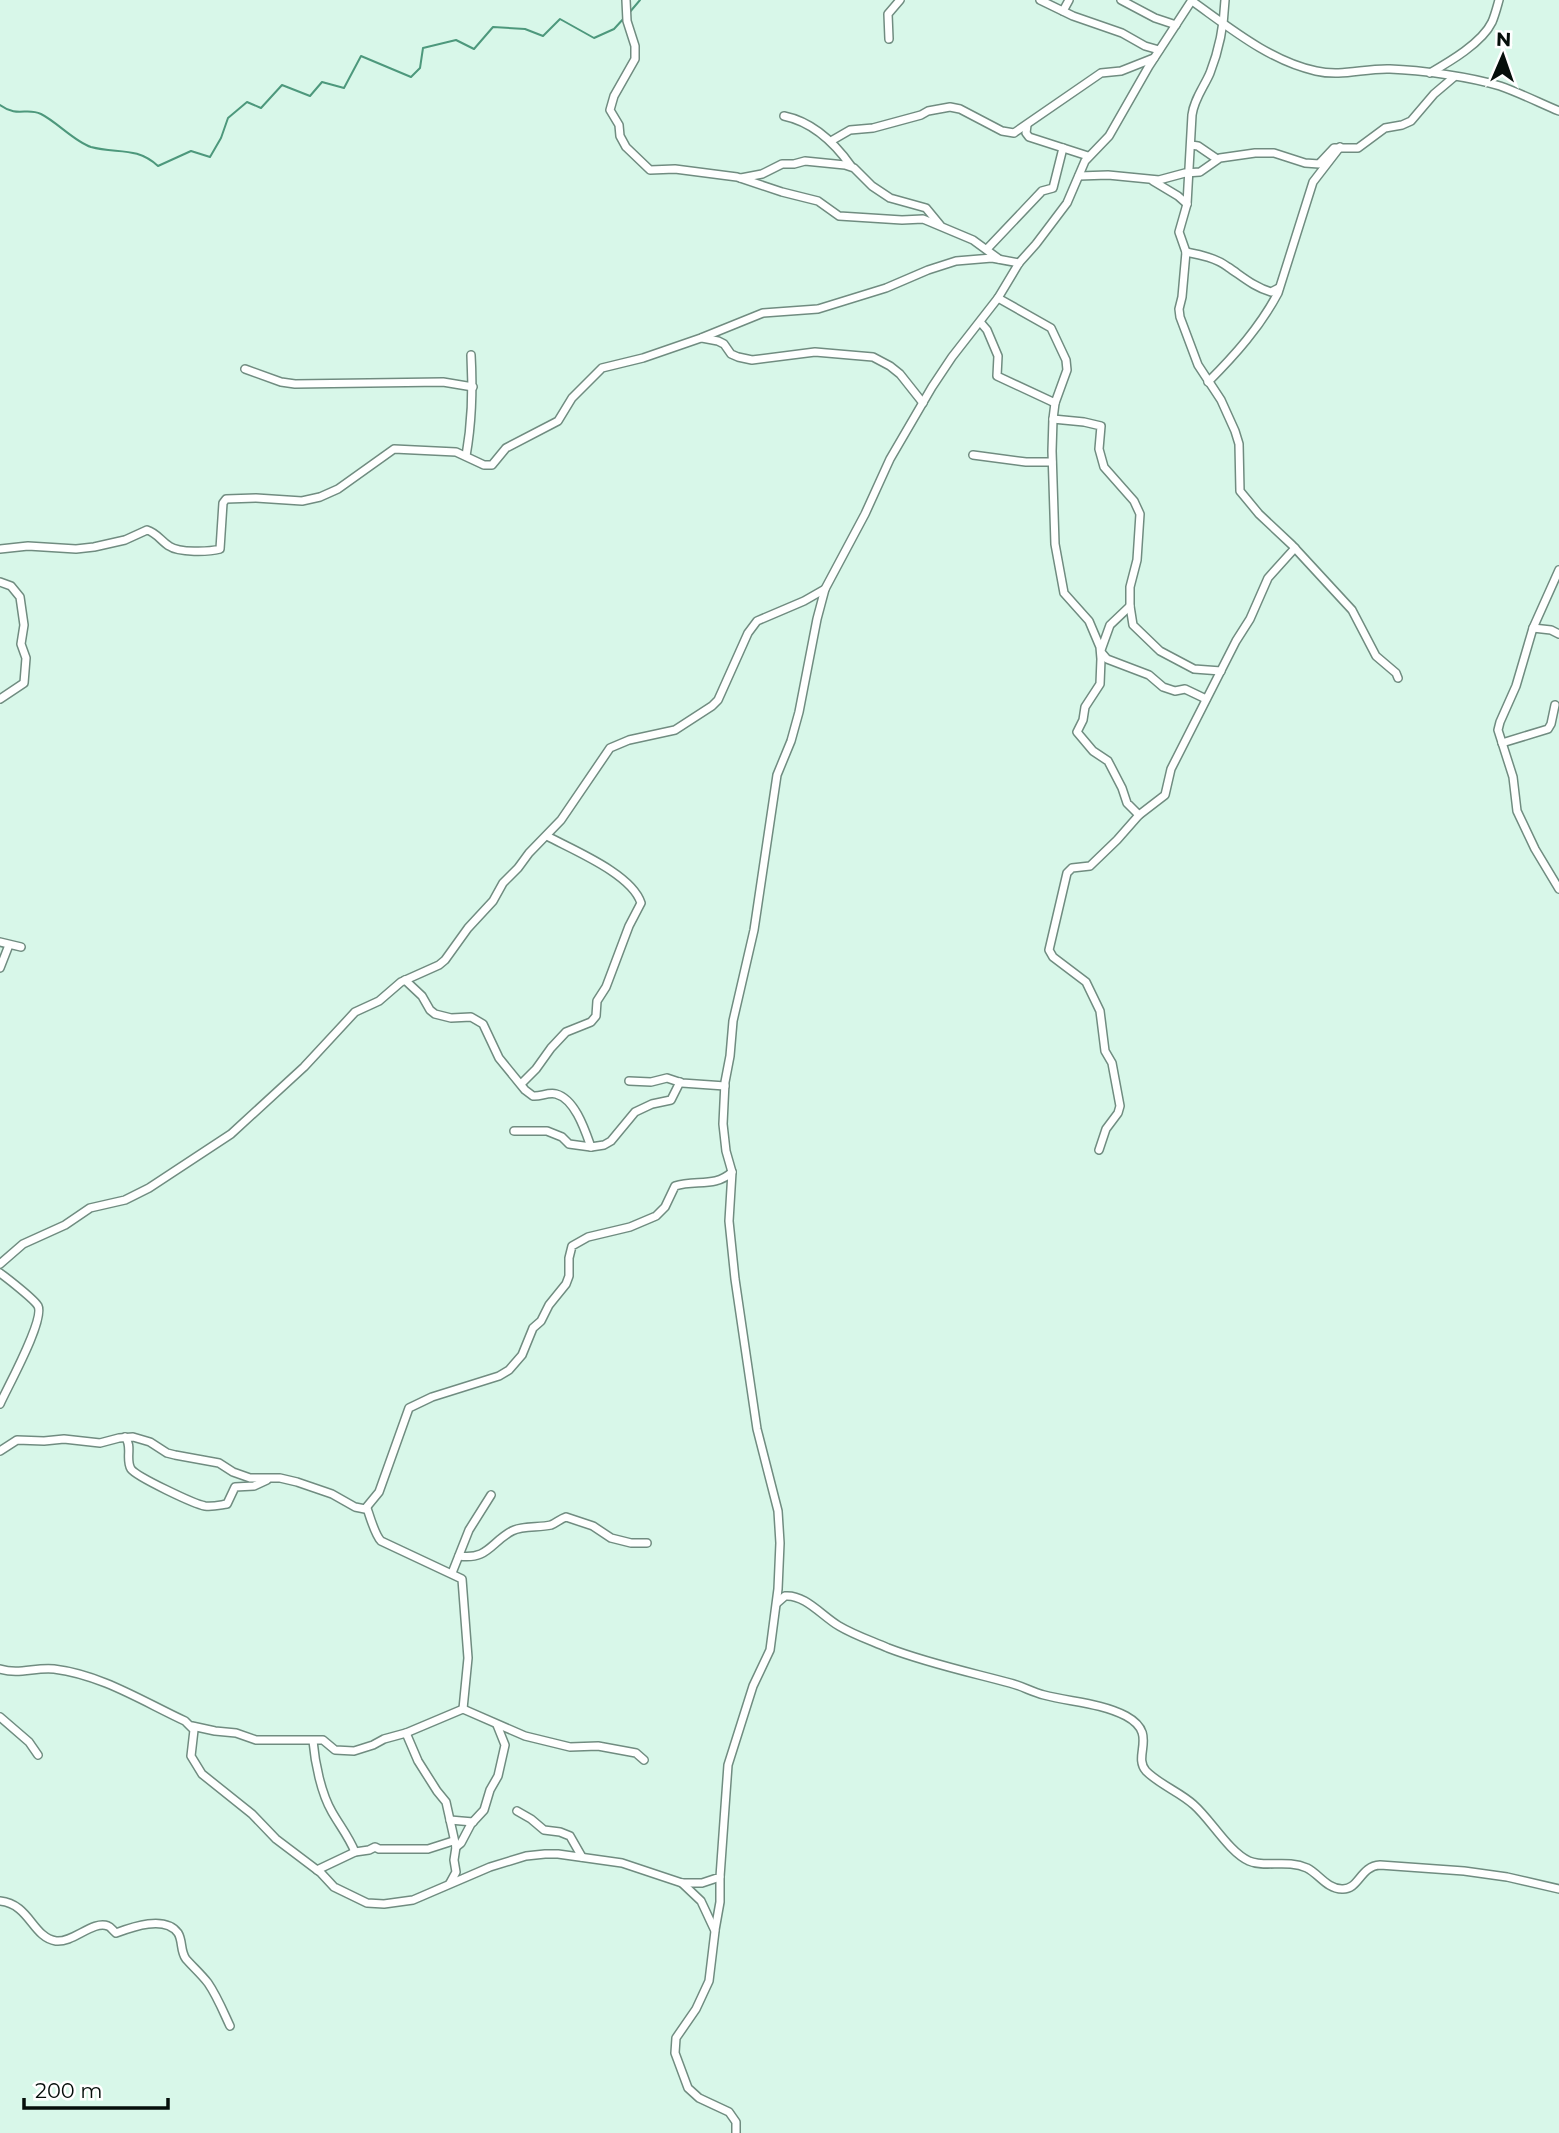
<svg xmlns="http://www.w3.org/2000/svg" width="1559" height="2133" font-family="Montserrat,sans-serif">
	<rect width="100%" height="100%" fill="#d8f7e9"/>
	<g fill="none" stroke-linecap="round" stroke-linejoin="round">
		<g stroke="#4d987c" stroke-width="2">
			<path d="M629 13 640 0"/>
			<path d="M0 105C18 118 26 107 41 114 57 122 75 142 91 147 117 154 136 146 158 166L191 151 210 157 221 138 228 118 247 102 261 108 282 85 310 96 322 82 344 88 361 56 411 77 420 68 423 48 456 40 474 49 493 27 525 29 543 36 560 19 594 38 614 29 625 17"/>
		</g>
		<g stroke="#708c80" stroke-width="10">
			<g id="minor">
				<path d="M626 0 627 21 635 46V59L614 96 610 110 619 125 620 136 626 147 650 170 675 169 737 177 782 192 818 201 839 216 902 220 923 219 973 240 999 259"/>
				<path d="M1040 0 1073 16 1122 33 1145 46 1159 50"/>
				<path d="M1121 0 1155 18 1176 25"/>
				<path d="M1225 0C1224 24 1219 50 1210 73 1204 87 1194 99 1192 115L1187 204 1179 232 1186 252 1182 297 1179 309 1180 317 1198 365 1221 400 1235 431 1239 444 1240 491 1259 514 1292 545 1352 610 1376 656 1396 673 1398 678"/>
				<path d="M1192 1C1230 28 1270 61 1316 71 1342 77 1364 68 1390 69 1421 70 1471 77 1500 86 1520 93 1540 103 1559 111"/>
				<path d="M1063 11 1069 0"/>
				<path d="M889 39 888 14 900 0"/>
				<path d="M1430 73C1449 62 1482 43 1492 22 1495 15 1497 7 1499 0"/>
				<path d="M784 116C813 122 834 142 851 166"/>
				<path d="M1027 125 1026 133 1029 137 1088 156"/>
				<path d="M831 141 850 130 873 128 921 115 928 111 950 107 960 109 1002 131 1014 133 1101 73 1121 71 1154 58"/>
				<path d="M1191 145 1198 146 1217 159"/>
				<path d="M1079 176 1108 175 1159 180 1185 173 1200 172 1220 158 1255 153H1274L1305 163 1319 164 1334 148H1358L1385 128 1402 125 1411 121 1434 94 1454 77"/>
				<path d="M741 178 762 174 782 164H794L805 161 845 165 854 168 872 186 890 198 926 208 940 225"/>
				<path d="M1153 181 1178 196 1187 204"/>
				<path d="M987 249 1042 191 1053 188 1063 148"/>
				<path d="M1186 252C1201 255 1216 258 1228 267 1243 277 1254 287 1271 292L1279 288"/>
				<path d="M998 298 1051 328 1066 360 1067 370 1055 403 1053 419 1052 451 1055 544 1064 593 1089 621 1100 647 1101 659 1100 684 1085 707 1083 720 1077 732 1093 751 1108 761 1122 788 1127 803 1139 815"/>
				<path d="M981 323 987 330 998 356 997 376 1055 403"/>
				<path d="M702 338 718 341 724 344 731 354 738 357 752 360 815 352 873 357 890 366 900 374 923 403"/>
				<path d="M245 369 281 382 295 384 443 382 473 387"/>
				<path d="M1208 382C1235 355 1260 327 1278 293L1313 182 1340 147"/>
				<path d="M1053 419 1084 422 1101 426 1099 449 1104 467 1134 501 1140 514 1137 560 1130 587V606L1110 625 1101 650"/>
				<path d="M973 455 1026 462H1052"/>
				<path d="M466 456C472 422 473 390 471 355"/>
				<path d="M0 549 28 546 76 549 94 547 125 540 147 530C157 533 161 541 169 546 179 553 209 552 220 549L223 503 226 499 256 498 302 501 320 497 338 489 394 449 456 452 484 465H492L506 448 558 421 572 398 602 368 643 358 701 338 763 313 818 309 886 288 928 270 956 261 992 258 1019 263"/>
				<path d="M1559 570 1533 628 1516 686 1500 722 1498 730 1513 777 1517 811 1535 849 1559 889"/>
				<path d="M0 582 11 586 20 597 24 625 21 644 26 658 24 683 0 699"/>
				<path d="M1130 606 1133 625 1160 651 1194 669 1221 671"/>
				<path d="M1533 628 1551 630 1559 634"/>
				<path d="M1101 652 1107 659 1149 675 1163 687 1175 691 1185 689 1206 699"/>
				<path d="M1502 743 1548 729 1551 724 1555 705"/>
				<path d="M0 942 21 947"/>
				<path d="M0 968 9 945"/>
				<path d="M405 980 422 996 430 1010 435 1014 451 1018 471 1017 483 1024 499 1058 525 1090 533 1096C540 1097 548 1092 556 1094 575 1099 585 1130 591 1147"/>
				<path d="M629 1081 651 1082 667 1078 682 1083 725 1086"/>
				<path d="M521 1084 536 1069 551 1048 566 1032 591 1022 596 1016 597 1001 606 987 629 926 641 903C632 874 573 850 547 836"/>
				<path d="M514 1131H547L562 1137 569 1144 591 1147 604 1145 611 1141 635 1112 652 1104 671 1100 680 1082"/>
				<path d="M1099 1150 1106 1129 1118 1113 1120 1106 1112 1063 1105 1051 1100 1011 1086 982 1053 957 1049 950 1067 873 1072 868 1090 866 1117 840 1139 815 1165 795 1171 769 1236 641 1250 619 1268 578 1295 548"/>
				<path d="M0 1264 23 1244 65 1225 90 1208 125 1200 149 1188 231 1134 304 1067 355 1012 379 1001 401 982 439 965 445 960 468 928 493 901 503 883 518 868 529 853 561 820 610 748 629 740 675 730 712 706 718 700 748 633 757 621 804 601 825 589 865 514 890 459 932 387 952 357 998 298 1019 263 1036 244 1067 203 1085 161 1109 136 1149 66 1192 0"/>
				<path d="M0 1273C7 1278 35 1300 38 1306 45 1320 7 1388 0 1404"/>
				<path d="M125 1437C133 1446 125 1459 131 1469 137 1477 194 1504 205 1506 213 1507 220 1505 227 1504L235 1487 254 1486 267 1480"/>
				<path d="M0 1451 17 1440 44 1441 64 1439 100 1443 119 1438 133 1437 150 1442 167 1453 175 1455 219 1463 233 1472 250 1478H280L297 1482 332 1494 355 1507 365 1509 379 1492 409 1408 432 1397 499 1376 509 1370 522 1355 533 1328 541 1321 549 1305 566 1284 569 1276V1258L572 1246 588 1237 630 1227 656 1216 665 1207 675 1186C695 1179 715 1188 732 1172"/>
				<path d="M367 1508C370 1517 375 1535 381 1541L462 1579 468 1658 463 1709"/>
				<path d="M459 1556C488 1560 490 1543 512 1531 523 1525 539 1528 551 1525 556 1523 560 1519 566 1517L593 1526 611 1538 631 1543H647"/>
				<path d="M452 1573 469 1530 491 1495"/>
				<path d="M777 1603 785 1596C805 1594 823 1617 839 1626 854 1635 872 1641 888 1648 927 1663 969 1672 1010 1683 1022 1686 1032 1692 1044 1695 1071 1702 1101 1703 1126 1716 1159 1734 1132 1755 1146 1771 1160 1785 1180 1792 1194 1805 1211 1820 1229 1852 1249 1861 1265 1868 1287 1859 1307 1868 1319 1874 1327 1889 1342 1889 1359 1890 1360 1866 1380 1865L1464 1871 1507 1877 1559 1889"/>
				<path d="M0 1669C19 1675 35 1667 54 1669 102 1675 142 1701 185 1721L194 1730 191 1756 202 1774 252 1814 276 1839 321 1873 334 1887 367 1903 384 1904 413 1900 490 1867 526 1856 545 1854H558L622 1863 682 1883H702L720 1877 728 1765 753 1686 770 1650 778 1589 780 1543 778 1511 757 1429 735 1279 729 1221 732 1172 726 1151 723 1124 725 1082 730 1056 733 1021 754 930 777 775 791 741 799 712 817 619 825 589"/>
				<path d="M0 1717 29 1742 38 1755"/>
				<path d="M192 1726 215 1731 236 1733 256 1740H323L335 1750 354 1751 373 1745 384 1739 406 1733 463 1709 525 1736 570 1747 598 1746 636 1753 644 1760"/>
				<path d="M406 1733 418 1761 437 1791 446 1802 456 1847 454 1860 456 1872 450 1883"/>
				<path d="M313 1741C315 1763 321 1793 332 1812 340 1826 349 1837 355 1852"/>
				<path d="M517 1811 531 1819 544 1830 560 1832 570 1836 582 1857"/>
				<path d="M450 1820 473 1822"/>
				<path d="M456 1847 461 1843 471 1824 484 1810 490 1790 498 1776 505 1745 497 1725"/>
				<path d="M317 1870 355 1852 369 1850 375 1847 379 1849H428L453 1841"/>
				<path d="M682 1883 701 1901 715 1931 709 1981 696 2009 676 2038 675 2053 688 2088 699 2098 729 2112 736 2122V2133"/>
				<path d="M0 1901C30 1904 32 1937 56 1941 73 1943 93 1920 108 1926 111 1927 113 1931 116 1933 132 1927 165 1915 178 1933 183 1941 180 1951 186 1959 193 1967 201 1974 208 1983 217 1996 223 2011 230 2026"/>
				<path d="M715 1930 720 1902V1877"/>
			</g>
		</g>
		<use href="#minor" stroke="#fff" stroke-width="7"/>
	</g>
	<g transform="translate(1503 56) rotate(2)" stroke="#ffffff" stroke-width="5" paint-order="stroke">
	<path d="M0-5L12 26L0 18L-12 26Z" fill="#050e0a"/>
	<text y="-10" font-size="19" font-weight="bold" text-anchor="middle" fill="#050e0a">N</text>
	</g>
	<path d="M24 2098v10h144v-10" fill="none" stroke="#050e0a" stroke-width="3.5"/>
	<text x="35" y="2098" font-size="21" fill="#050e0a" stroke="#ffffff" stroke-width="5" paint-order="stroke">200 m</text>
</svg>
